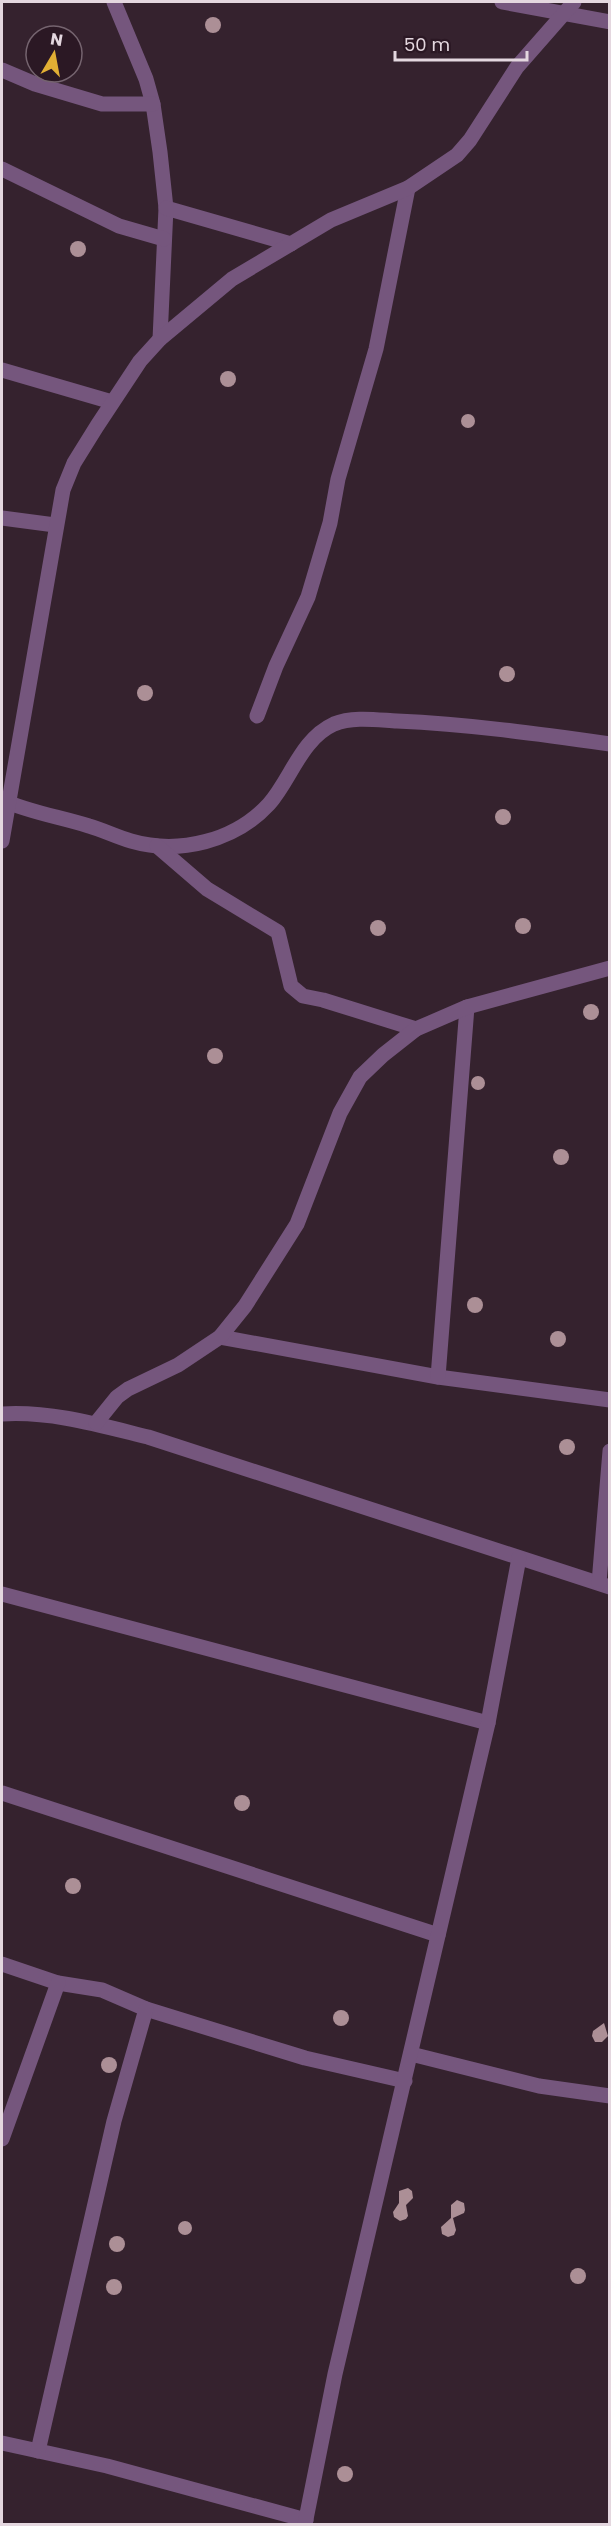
<svg xmlns="http://www.w3.org/2000/svg" width="611" height="2526" font-family="Poppins,sans-serif">
	<rect width="100%" height="100%" fill="#35222e"/>
	<g fill="#ac8f96">
		<circle cx="213" cy="25" r="8"/>
		<circle cx="78" cy="249" r="8"/>
		<circle cx="228" cy="379" r="8"/>
		<circle cx="468" cy="421" r="7"/>
		<circle cx="507" cy="674" r="8"/>
		<circle cx="145" cy="693" r="8"/>
		<circle cx="503" cy="817" r="8"/>
		<circle cx="523" cy="926" r="8"/>
		<circle cx="378" cy="928" r="8"/>
		<circle cx="591" cy="1012" r="8"/>
		<circle cx="215" cy="1056" r="8"/>
		<circle cx="478" cy="1083" r="7"/>
		<circle cx="561" cy="1157" r="8"/>
		<circle cx="475" cy="1305" r="8"/>
		<circle cx="558" cy="1339" r="8"/>
		<circle cx="567" cy="1447" r="8"/>
		<circle cx="242" cy="1803" r="8"/>
		<circle cx="73" cy="1886" r="8"/>
		<circle cx="341" cy="2018" r="8"/>
		<path d="M604 2023 608 2036 602 2042H595L592 2036 593 2031Z"/>
		<circle cx="109" cy="2065" r="8"/>
		<path d="M408 2188 412 2191 413 2198 406 2205 408 2216 406 2219 400 2221 394 2217 393 2212 399 2203V2191Z"/>
		<path d="M457 2200 464 2203 465 2210 464 2213 453 2218 456 2230 454 2235 448 2237 442 2234 441 2227 451 2218V2205Z"/>
		<circle cx="185" cy="2228" r="7"/>
		<circle cx="117" cy="2244" r="8"/>
		<circle cx="578" cy="2276" r="8"/>
		<circle cx="114" cy="2287" r="8"/>
		<circle cx="345" cy="2474" r="8"/>
	</g>
	<g fill="none" stroke-linecap="round" stroke-linejoin="round">
		<g stroke="#75567d" stroke-width="15">
			<path d="M114 2 146 79 153 104 160 152 166 208 160 339"/>
			<path d="M502 2 610 22"/>
			<path d="M2 70 35 84 102 104H153"/>
			<path d="M2 169 119 226 164 239"/>
			<path d="M166 208 291 244"/>
			<path d="M2 370 112 402"/>
			<path d="M2 518 55 525"/>
			<path d="M257 716 276 666 308 597 330 523 338 479 376 349 408 188"/>
			<path d="M2 800C29 812 60 817 89 826 103 830 117 837 131 841 179 855 235 841 269 804 291 779 301 739 334 724 353 716 378 720 397 721 468 724 539 734 610 744"/>
			<path d="M2 841 63 490 74 463 97 426 140 361 160 339 232 279 331 220 408 188 457 155 470 140 517 67 574 2"/>
			<path d="M157 846 207 889 278 932 291 986 303 996 323 1000 416 1029"/>
			<path d="M220 1337 438 1377 610 1400"/>
			<path d="M438 1377 467 1007"/>
			<path d="M2 1414C52 1411 99 1425 148 1437L610 1587"/>
			<path d="M96 1423 117 1397 128 1389 178 1365 220 1337 245 1306 297 1224 340 1113 360 1077 383 1055 416 1029 467 1007 610 968"/>
			<path d="M599 1583 610 1451"/>
			<path d="M2 1594 488 1723"/>
			<path d="M2 1793 438 1935"/>
			<path d="M2 1964 58 1983 102 1990 146 2009 305 2058 405 2081"/>
			<path d="M411 2054 539 2086 610 2096"/>
			<path d="M2 2139 58 1983"/>
			<path d="M2 2443 107 2466 306 2520"/>
			<path d="M38 2451 114 2121 146 2009"/>
			<path d="M305 2524 335 2374 488 1723 519 1558"/>
		</g>
	</g>
	<rect width="611" height="2526" fill="none" stroke="#e4d7df" stroke-width="6"/>
	<g transform="translate(54 54) rotate(10)"><circle r="28" fill="#2b1824" stroke="#75646f" stroke-width="1.5"/>
	<path d="M0-4.5L10 22L0 15L-10 22Z" fill="#e2af34"/>
	<text y="-9" font-size="16" font-weight="bold" text-anchor="middle" fill="#e4d7df">N</text>
	</g>
	<path d="M395 51v9h132v-9" fill="none" stroke="#e4d7df" stroke-width="3"/>
	<text x="404" y="51" font-size="18" fill="#e4d7df" stroke="#2b1824" stroke-width="4.5" paint-order="stroke">50 m</text>
</svg>
